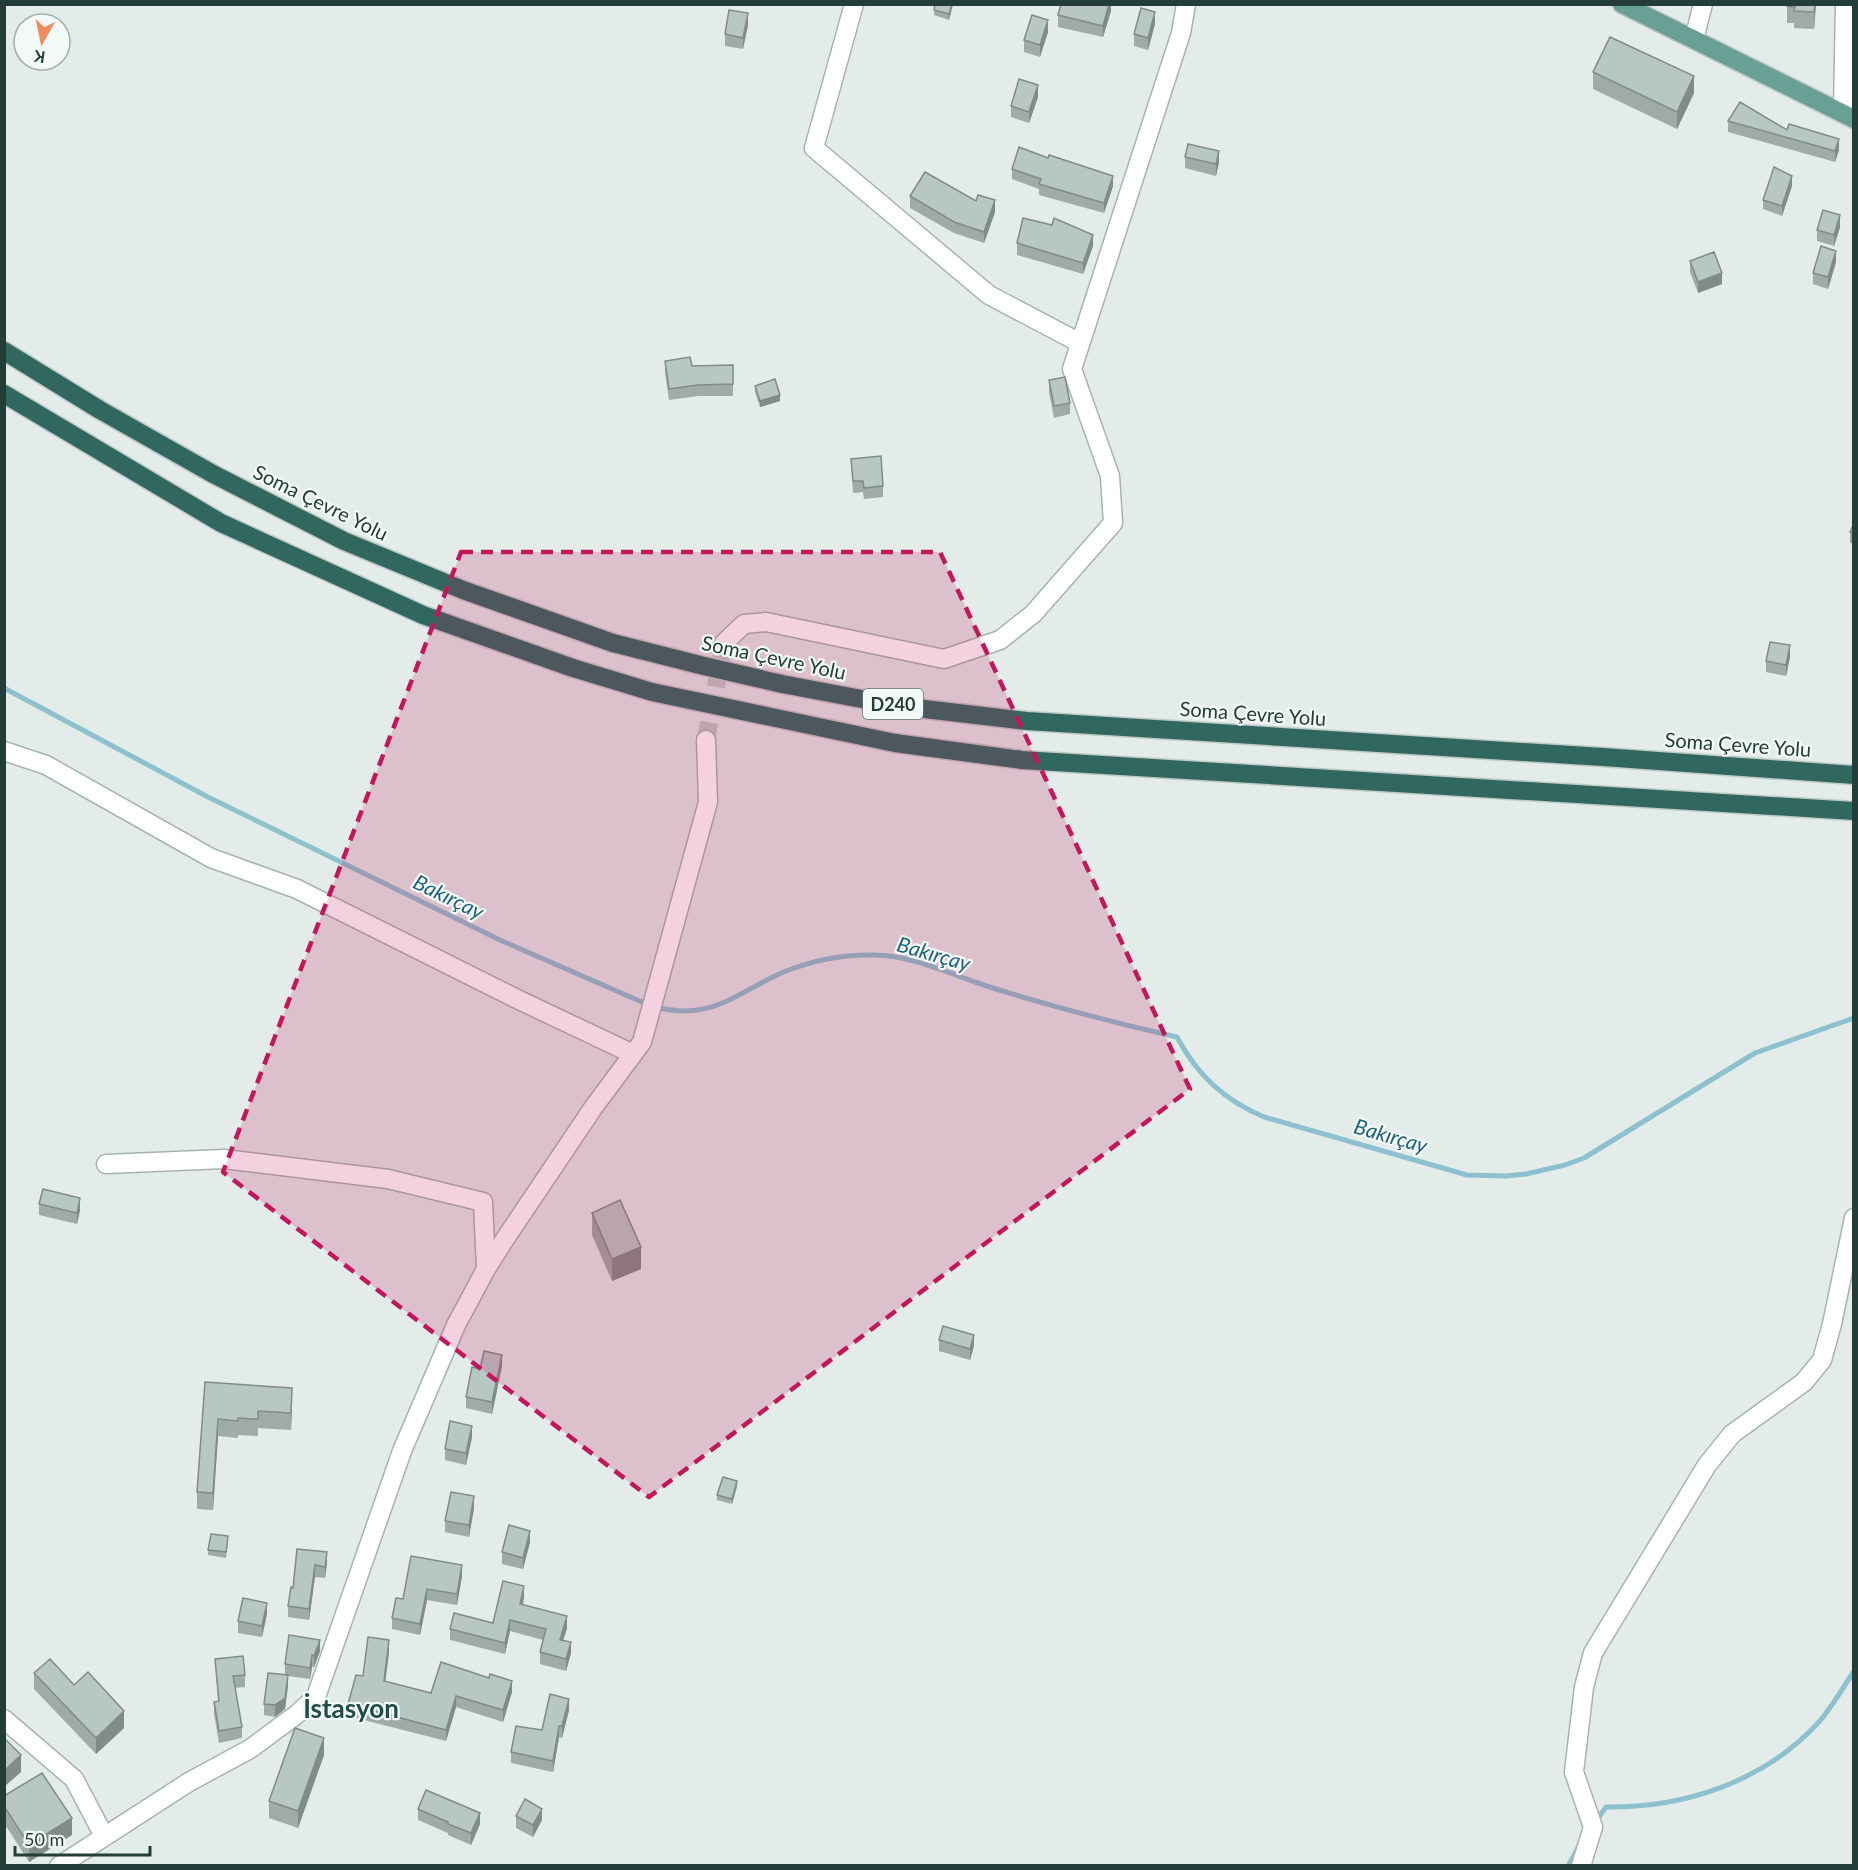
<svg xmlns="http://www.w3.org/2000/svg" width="1858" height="1870" font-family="Lato,sans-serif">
	<rect width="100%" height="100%" fill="#e3ece9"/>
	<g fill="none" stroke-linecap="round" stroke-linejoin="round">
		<g stroke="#8dc1cf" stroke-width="5">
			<path d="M4 688 208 797 500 940 651 1006C713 1023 734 993 786 971 814 960 845 954 875 955 912 955 957 977 993 988 1054 1007 1115 1023 1177 1037 1197 1075 1224 1100 1264 1117L1467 1175 1506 1176 1526 1174 1565 1165 1584 1158 1755 1053 1854 1018"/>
			<path d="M1596 1821 1606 1807C1684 1808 1763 1782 1817 1724 1831 1709 1842 1689 1854 1671"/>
			<path d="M1568 1866 1579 1846"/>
		</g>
		<path stroke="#bdc9c6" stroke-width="18" stroke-dasharray="18 9" stroke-linecap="butt" d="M706 740 724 643"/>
		<g stroke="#a6b4b0" stroke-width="21">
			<g id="minor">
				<path d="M854 4 814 148 989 295 1080 343"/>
				<path d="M1694 39 1703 4"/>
				<path d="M1843 112 1845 4"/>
				<path d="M724 643 744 624 766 622 944 659 1000 640 1033 614 1113 523 1110 476 1072 369 1181 33 1186 4"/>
				<path d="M4 751 46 765 211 858 297 889 517 999 633 1054"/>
				<path d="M106 1164 224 1159 388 1179 483 1202 486 1269"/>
				<path d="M4 1719 74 1779 104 1836"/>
				<path d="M59 1866 189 1782 250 1749 296 1715 316 1697 402 1451 456 1325 486 1269 505 1239 593 1108 642 1042 708 802 706 740"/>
				<path d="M1581 1866 1593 1827 1574 1772 1584 1687 1593 1653 1707 1465 1732 1434 1804 1382 1822 1360 1832 1324 1854 1218"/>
			</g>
		</g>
		<g stroke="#c1c9c7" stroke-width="21">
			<path id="major" d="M1622 4 1854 119"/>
		</g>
		<g stroke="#c1c9c7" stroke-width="21">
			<g id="highway">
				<path d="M4 351 100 410 213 474 344 541 463 590 613 643 704 666 782 684 899 706 1027 721 1603 757 1854 775"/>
				<path d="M4 394 221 523 423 615 573 668 652 692 895 743 1022 760 1854 811"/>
			</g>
		</g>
		<use href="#minor" stroke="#fff" stroke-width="18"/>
		<use href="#major" stroke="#69a095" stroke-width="18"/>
		<use href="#highway" stroke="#306860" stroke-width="18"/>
	</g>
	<g fill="#9eaba7">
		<path d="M935 4H953L949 20 934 15Z"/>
		<path d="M1111 4V11L1103 37 1058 27V15Z"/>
		<path d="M1787 4H1816L1814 29 1794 28V23H1787Z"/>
		<path d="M1155 24 1148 50 1134 46V34Z"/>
		<path d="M748 25 743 49 725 46V34Z"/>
		<path d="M1048 32 1040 57 1024 52V40Z"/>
		<path d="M1593 72 1694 93 1677 129 1593 89Z"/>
		<path d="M1038 97 1029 123 1011 117V106Z"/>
		<path d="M1728 121 1787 130 1839 150 1835 162 1728 132Z"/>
		<path d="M1185 157 1219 162 1216 176 1185 168Z"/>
		<path d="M1012 169 1113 186 1104 213 1039 195V189L1012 179Z"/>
		<path d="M1792 186 1782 216 1763 209V200Z"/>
		<path d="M910 196 976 201 995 212 984 243 954 233 910 208Z"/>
		<path d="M1840 227 1834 246 1817 241V230Z"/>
		<path d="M1017 243 1093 246 1083 274 1017 255Z"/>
		<path d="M1690 261 1722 284 1698 293 1690 272Z"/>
		<path d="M1836 262 1828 289 1813 284V273Z"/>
		<path d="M665 361 692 366 733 365V396H698L669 400 665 372Z"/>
		<path d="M1049 380 1070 403V414L1054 418 1049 392Z"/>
		<path d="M755 386 780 401 760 407 755 392Z"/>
		<path d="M851 459 883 486V497L864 499 863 492 853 493Z"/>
		<path d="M1850 532 1854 533V544L1850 543Z"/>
		<path d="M1790 657 1786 676 1766 672V661Z"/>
		<path d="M39 1204 80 1210 77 1224 39 1215Z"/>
		<path d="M592 1213 641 1269 612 1281 592 1235Z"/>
		<path d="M939 1340 974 1346 970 1360 939 1351Z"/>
		<path d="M502 1366 492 1414 466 1408V1397L480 1369Z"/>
		<path d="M205 1382 292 1405 291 1430 258 1428V1436L238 1435V1438L218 1436 213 1510 197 1509V1492Z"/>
		<path d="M472 1437 466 1465 445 1460V1449Z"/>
		<path d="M737 1486 732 1504 717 1500V1495Z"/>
		<path d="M474 1508 469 1537 445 1532V1521Z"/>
		<path d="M228 1542 226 1558 208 1555V1550Z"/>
		<path d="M530 1542 523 1569 502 1564V1552Z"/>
		<path d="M297 1549 327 1563 325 1578 315 1577 309 1620 288 1617V1606L293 1588Z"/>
		<path d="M411 1556 462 1576 457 1605 427 1600 420 1635 392 1629V1618L403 1599Z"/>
		<path d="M524 1598 523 1605 567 1628 563 1640 571 1653 566 1671 540 1664V1652L543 1640 510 1631 505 1654 450 1640V1629L493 1623Z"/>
		<path d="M267 1614 262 1637 238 1633V1621Z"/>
		<path d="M320 1651 314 1667H312L310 1679 288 1676V1686L285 1709 275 1717 264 1715V1704L285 1675V1664Z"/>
		<path d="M389 1652 385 1681 431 1693 512 1692 503 1722 456 1707 446 1741 348 1716V1704L363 1676Z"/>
		<path d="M215 1659 245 1675V1687L235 1688 242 1727V1738L219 1743 214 1714V1702L218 1701Z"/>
		<path d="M34 1673 74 1685 124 1728 96 1754 34 1689Z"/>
		<path d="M569 1710 562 1738 559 1737 553 1772 511 1763V1752Z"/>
		<path d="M324 1755 298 1828 269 1818V1801Z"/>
		<path d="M4 1796 72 1835 29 1862 4 1823Z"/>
		<path d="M418 1809 480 1824 471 1845 448 1835V1833L418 1820Z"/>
		<path d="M516 1816 542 1820 533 1837 516 1828Z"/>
	</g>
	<g fill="#818b88">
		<path d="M952 4H953L949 20V14Z"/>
		<path d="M1109 4H1111V11L1103 37V26Z"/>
		<path d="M1815 4H1816L1814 29V12Z"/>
		<path d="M1155 12V24L1148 50V38Z"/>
		<path d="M748 13V25L743 49V38Z"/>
		<path d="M1048 20V32L1040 57V45Z"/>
		<path d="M1694 76V93L1677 129V112Z"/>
		<path d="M1038 85V97L1029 123V112Z"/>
		<path d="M1839 139V150L1835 162V151Z"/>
		<path d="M1219 151V162L1216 176V164Z"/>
		<path d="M1113 176V186L1104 213V203Z"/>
		<path d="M1792 176V186L1782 216V206Z"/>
		<path d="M995 200V212L984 243V232Z"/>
		<path d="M1840 215V227L1834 246V235Z"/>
		<path d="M1093 235V246L1083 274V263Z"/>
		<path d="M1836 251V262L1828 289V277Z"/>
		<path d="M1722 273V284L1698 293V282Z"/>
		<path d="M780 395V401L760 407V401Z"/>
		<path d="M1790 645V657L1786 676V665Z"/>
		<path d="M80 1198V1210L77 1224V1213Z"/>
		<path d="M641 1247V1269L612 1281V1259Z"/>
		<path d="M974 1335V1346L970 1360V1349Z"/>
		<path d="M502 1355V1366L492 1414V1402Z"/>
		<path d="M292 1388V1405L291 1430V1413Z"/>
		<path d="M218 1419V1436L213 1510V1493Z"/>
		<path d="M472 1426V1437L466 1465V1453Z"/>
		<path d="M737 1481V1486L732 1504V1499Z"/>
		<path d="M474 1496V1508L469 1537V1525Z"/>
		<path d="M530 1531V1542L523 1569V1558Z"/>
		<path d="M327 1552V1563L325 1578V1567Z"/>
		<path d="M315 1565V1577L309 1620V1609Z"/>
		<path d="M462 1565V1576L457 1605V1594Z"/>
		<path d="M524 1586V1598L520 1615V1604Z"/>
		<path d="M427 1589V1600L420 1635V1624Z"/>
		<path d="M267 1603V1614L262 1637V1626Z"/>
		<path d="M567 1616V1628L560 1651V1640Z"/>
		<path d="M510 1620V1631L505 1654V1643Z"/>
		<path d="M320 1640V1651L314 1667V1656Z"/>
		<path d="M389 1640V1652L384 1692V1681Z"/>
		<path d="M571 1642V1653L566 1671V1659Z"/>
		<path d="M312 1655V1667L310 1679V1668Z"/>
		<path d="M288 1675V1686L285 1709 275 1717V1705Z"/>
		<path d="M512 1681V1692L503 1722V1710Z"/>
		<path d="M456 1696V1707L446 1741V1730Z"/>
		<path d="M569 1699V1710L562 1738V1726Z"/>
		<path d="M124 1711V1728L96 1754V1738Z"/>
		<path d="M559 1726V1737L553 1772V1761Z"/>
		<path d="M324 1738V1755L298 1828V1811Z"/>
		<path d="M21 1755V1772L4 1787V1771Z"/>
		<path d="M542 1809V1820L533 1837V1825Z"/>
		<path d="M480 1813V1824L471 1845V1833Z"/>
		<path d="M72 1818V1835L29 1862V1845Z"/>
	</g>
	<g fill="#b8c7c2" stroke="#818b88" stroke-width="1.5">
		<path d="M935 4H952L949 14 934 10Z"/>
		<path d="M1061 4H1109L1103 26 1058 15Z"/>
		<path d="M1787 4H1815L1814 12 1794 11 1795 7 1787 6Z"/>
		<path d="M1141 8 1155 12 1148 38 1134 34Z"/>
		<path d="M729 10 748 13 743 38 725 34Z"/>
		<path d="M1032 15 1048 20 1040 45 1024 40Z"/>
		<path d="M1610 37 1694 76 1677 112 1593 72Z"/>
		<path d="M1019 79 1038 85 1029 112 1011 106Z"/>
		<path d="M1740 102 1787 130 1789 124 1839 139 1835 151 1728 121Z"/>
		<path d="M1188 144 1219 151 1216 164 1185 157Z"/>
		<path d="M1019 147 1048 158 1049 155 1113 176 1104 203 1039 184 1041 179 1012 169Z"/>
		<path d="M1774 167 1792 176 1782 206 1763 200Z"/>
		<path d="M925 172 976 201 978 195 995 200 984 232 954 222 910 196Z"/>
		<path d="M1823 210 1840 215 1834 235 1817 230Z"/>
		<path d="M1023 218 1052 225 1054 218 1093 235 1083 263 1017 243Z"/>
		<path d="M1821 246 1836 251 1828 277 1813 273Z"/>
		<path d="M1714 252 1722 273 1698 282 1690 261Z"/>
		<path d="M690 357 692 366 733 365V384L698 385 669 389 665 361Z"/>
		<path d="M1065 377 1070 403 1054 406 1049 380Z"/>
		<path d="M775 379 780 395 760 401 755 386Z"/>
		<path d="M881 456 883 486 864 488 863 481H853L851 459Z"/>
		<path d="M1854 523V533L1850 532Z"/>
		<path d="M1770 642 1790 645 1786 665 1766 661Z"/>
		<path d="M43 1189 80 1198 77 1213 39 1204Z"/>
		<path d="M620 1200 641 1247 612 1259 592 1213Z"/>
		<path d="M943 1326 974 1335 970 1349 939 1340Z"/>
		<path d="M484 1351 502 1355 492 1402 466 1397 472 1367 480 1369Z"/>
		<path d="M205 1382 292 1388 291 1413 258 1411V1419L238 1418V1421L218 1419 213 1493 197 1492Z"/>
		<path d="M450 1421 472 1426 466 1453 445 1449Z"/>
		<path d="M723 1477 737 1481 732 1499 717 1495Z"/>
		<path d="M451 1492 474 1496 469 1525 445 1521Z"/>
		<path d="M509 1525 530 1531 523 1558 502 1552Z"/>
		<path d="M211 1534 228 1536 226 1552 208 1550Z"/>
		<path d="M297 1549 327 1552 325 1567 315 1565 309 1609 288 1606 291 1587 293 1588Z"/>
		<path d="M411 1556 462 1565 457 1594 427 1589 420 1624 392 1618 396 1598 403 1599Z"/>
		<path d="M503 1581 524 1586 520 1604 567 1616 560 1640 571 1642 566 1659 540 1652 546 1629 510 1620 505 1643 450 1629 454 1613 493 1623Z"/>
		<path d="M243 1598 267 1603 262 1626 238 1621Z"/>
		<path d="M289 1635 320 1640 314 1656 312 1655 310 1668 285 1664Z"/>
		<path d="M368 1637 389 1640 384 1681 431 1693 441 1662 489 1678 490 1674 512 1681 503 1710 456 1696 446 1730 348 1704 356 1675 363 1676Z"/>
		<path d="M243 1656 245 1675 233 1676 242 1727 219 1731 214 1702 219 1701 215 1659Z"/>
		<path d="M50 1659 74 1685 88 1672 124 1711 96 1738 34 1673Z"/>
		<path d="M268 1673 288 1675 285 1698 275 1705 264 1704Z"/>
		<path d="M550 1694 569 1699 562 1726H559L553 1761 511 1752 516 1726 542 1730Z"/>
		<path d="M295 1728 324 1738 298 1811 269 1801Z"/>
		<path d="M4 1738 21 1755 4 1771Z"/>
		<path d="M42 1773 72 1818 29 1845 4 1806V1796Z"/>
		<path d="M426 1790 480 1813 471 1833 448 1824V1822L418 1809Z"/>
		<path d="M525 1799 542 1809 533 1825 516 1816Z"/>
	</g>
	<path fill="#c2185b" fill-opacity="0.2" stroke="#c2185b" stroke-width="4.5" stroke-dasharray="12 8" stroke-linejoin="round" d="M461 552H940L1190 1089 649 1497 223 1172Z"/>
	<g text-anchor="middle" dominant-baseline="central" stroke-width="4.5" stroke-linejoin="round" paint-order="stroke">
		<rect fill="#f3f9f6" stroke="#617571" stroke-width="1.5" x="863" y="689" width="60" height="30" rx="4.5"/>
		<g font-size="18" font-weight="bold" fill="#233d38">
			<text x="893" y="704">D240</text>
		</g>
		<g font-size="20" fill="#233d38" stroke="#f3f9f6">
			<text transform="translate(321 502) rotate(26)">Soma Çevre Yolu</text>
			<text transform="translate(774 657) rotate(12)">Soma Çevre Yolu</text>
			<text transform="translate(1253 713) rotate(4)">Soma Çevre Yolu</text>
			<text transform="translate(1738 744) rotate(4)">Soma Çevre Yolu</text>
		</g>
		<g font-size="21" font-style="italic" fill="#1f6277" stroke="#f3f9f6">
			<text transform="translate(449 896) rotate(26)">Bakırçay</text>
			<text transform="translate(934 953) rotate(16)">Bakırçay</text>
			<text transform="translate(1391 1135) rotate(16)">Bakırçay</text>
		</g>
		<g font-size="26" font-weight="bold" fill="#204e46" stroke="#f3f9f6">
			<text x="351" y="1708">İstasyon</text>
		</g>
	</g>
	<rect width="1858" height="1870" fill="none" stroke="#233d38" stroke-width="12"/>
	<g transform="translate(42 42) rotate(189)"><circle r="28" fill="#f3f9f6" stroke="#a0aeaa" stroke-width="1.5"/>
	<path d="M0-4.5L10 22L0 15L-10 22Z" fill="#ed8c60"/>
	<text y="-9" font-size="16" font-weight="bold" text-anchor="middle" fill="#233d38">K</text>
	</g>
	<path d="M15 1846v9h135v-9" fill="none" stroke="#233d38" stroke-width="3"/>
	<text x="24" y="1846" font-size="18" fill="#233d38" stroke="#f3f9f6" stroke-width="4.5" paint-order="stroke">50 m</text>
</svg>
